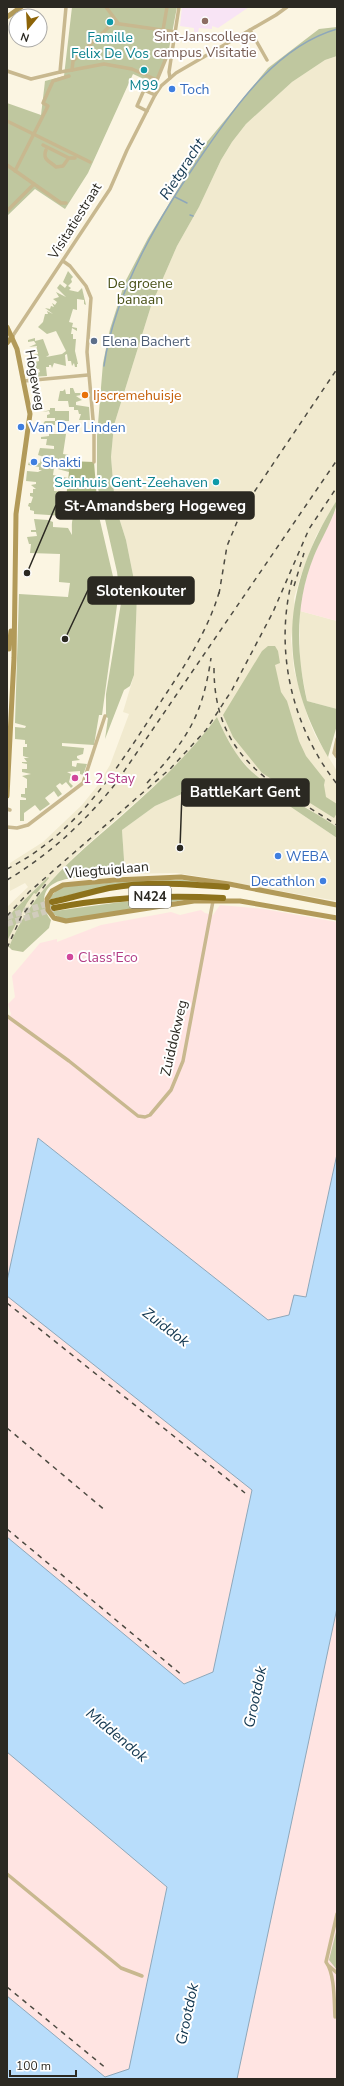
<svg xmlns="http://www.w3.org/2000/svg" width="344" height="2086" font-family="'Nunito Sans',sans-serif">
	<rect width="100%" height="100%" fill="#fbf5e2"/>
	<g fill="#f1eacf">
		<path d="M337 56V500L316 536 300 578 294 598 295 610 291 639 294 670 308 718 315 735 337 771V827L255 775 237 755 225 734 217 717 180 763 79 852 53 879 25 913 9 947 7 946V907L28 887 25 883 10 891V863L43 842 82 805 98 785 110 765 129 714 123 712 134 675 137 595 126 540 115 505 111 457 114 425 151 306 177 246 199 207 221 160 232 142 246 124 292 82 325 60Z"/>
		<path d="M300 611 337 621V709L307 701 300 663Z"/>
		<path d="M236 785 273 795 337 838V901L203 877 176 873 125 874 122 830 155 806 193 789Z"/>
	</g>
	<g fill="#ffe4e2">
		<path d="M337 508V621L300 611 302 596 309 568 322 536Z"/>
		<path d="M220 905 264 909 337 922V1154L306 1298 289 1315 268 1320 38 1138 7 1281V1020L11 1014 8 1004 15 997 12 976 40 943 57 939V942L101 925 171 912 180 915 201 910 205 913 213 915Z"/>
		<path d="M7 1296 252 1490 213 1672 183 1684 7 1537Z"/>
		<path d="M337 1608V2079H237Z"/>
		<path d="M7 1752 167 1887 129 2069 105 2077 7 1996Z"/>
	</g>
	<path fill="#f8e4f5" d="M182 7H249L218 28 212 26V29L199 28 198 32H194V28L180 26Z"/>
	<g fill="#bfc79f">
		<path d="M72 7H177L169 49 155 84 133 74 88 173 65 209 35 189 7 216V103L41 115 45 81 64 76Z"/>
		<path d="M337 27V56L325 60 292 82 246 124 232 142 221 160 199 207 177 246 151 306 114 425 111 457 115 505 126 540 137 595 134 675 130 686 124 690 105 739 108 718 106 717V694L121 603 117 572 97 484V436L103 363 110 329 125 282 148 238 206 143 268 68 319 29Z"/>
		<path d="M68 271 73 277 71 279 72 282 68 286 71 288 69 290 78 292 82 288 86 305 84 304V300L77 299V310L73 309 69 322 73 323 72 327 77 328V331L72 328 71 334H73V339H76L75 351 78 364H77V367H75L74 363 72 366 71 361H68L67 354 65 355 66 366 54 363 52 368 51 365H49V367H46L47 376 30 377 40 372 39 369H36L33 367 35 362 39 361V359L35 360 34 359 39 357 34 355 38 354V352H30L36 351 37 346 29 347 36 344 34 341 28 342V340L35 338V341L43 339 49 355 46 357 62 354 66 351 56 331 47 334 38 327 43 322 45 314H48L47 311 53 314 45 308 50 309 51 306 54 307 52 303 55 305 57 302 53 299 59 297 56 292 66 297 57 288 60 284 65 288 67 285 63 282Z"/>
		<path d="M70 388H73L75 393H81V395L76 396 82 400 76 402V405L89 407 90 420H79L81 414H79L78 410H74V407H69L68 401H58L60 391H63L65 389 66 394H70Z"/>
		<path d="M50 408H55V411H69V421H55V425H42L45 421H55V418H47V415L50 414 49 411 42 412 50 410Z"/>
		<path d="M49 434H66L63 454 69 455V472L54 468 53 475 68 478V485L54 484V491L66 492 64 516 34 514V511L30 510V507L28 506 29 503H31L33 497 30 496V493H33V489H36L31 485 36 484V482L26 481 27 471 38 472 42 470H39V467L28 465 29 462 40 463 41 458 44 457 38 455 40 448 54 449V446L46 445 47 439H41V437L49 436Z"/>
		<path d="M337 500C337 513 320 541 314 556 295 603 296 652 307 701L337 709V725L328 757C276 667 282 587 337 500Z"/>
		<path d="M81 509 98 512 118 598 102 715H99L94 745 62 743V746L84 748 83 754 77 756V758L80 760 72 761V766L76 767 77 763 87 764 83 775 80 774V771L67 772 71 774 69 782 73 786 71 788 66 782 62 785 60 783 56 786 62 794 58 797 54 791 45 798 50 804 40 811 35 805 24 813V821H20V800H26V798L21 797V794H25V788H27V779L22 776 31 774 22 772V769H27V764L22 763V762H27L24 758H29L23 756V747H27V744H25V740L15 739V727L25 728 26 726 15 723 19 594 68 597 70 583 59 582 60 554 30 553 31 544H29L27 537 37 536 36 532H31V530H36L34 519 48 520 53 522V527L68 528 72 535C72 524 70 515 81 509Z"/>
		<path d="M268 646H275L278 651 280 663 275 665 281 692 287 701 299 741 306 756 325 780 324 785 326 797 337 804V813L334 818 262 773 233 737 223 715 262 651Z"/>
		<path d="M217 717C225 735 234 753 247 767 269 790 310 808 337 827V838L273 795 236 785 193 789 155 806 122 830 125 874C108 876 69 875 55 883 40 890 42 909 51 920L49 928 23 952 12 950 9 947C32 888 81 852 127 811 160 782 191 752 217 717Z"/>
		<path d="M48 877 49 878 36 894 34 893 27 903 7 941V922L13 911Z"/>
		<path d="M183 880 205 882 109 886 52 899 55 911 121 902 189 899 65 920C53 915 47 911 50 897L60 887 130 881Z"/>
		<path d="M337 1928V1970L329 1960Z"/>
	</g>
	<path fill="#afb885" d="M68 461 94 462 98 512 81 509 76 511 71 519 64 516 69 472Z"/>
	<path fill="#b8ddfb" stroke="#8ea7ba" d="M38 1138 268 1320 289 1315 294 1295 306 1297 337 1154V1608L237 2079H7V1996L105 2077 129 2069 167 1887 7 1752V1537L184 1684 213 1672 252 1490 7 1296V1281Z"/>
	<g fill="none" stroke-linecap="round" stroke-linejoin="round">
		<g stroke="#8ea7ba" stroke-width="1.5">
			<path d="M175 197 187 203"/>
			<path d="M190 215 193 216"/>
			<path d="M104 366C115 289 162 212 206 149 239 102 278 46 337 29"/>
		</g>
		<g stroke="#d1ccbc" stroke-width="6" stroke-dasharray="6 3" stroke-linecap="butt">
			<path d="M7 917 52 902"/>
			<path d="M7 924 53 909"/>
		</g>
		<g stroke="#c8b88f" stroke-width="3.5">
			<path d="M106 7 118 23"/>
			<path d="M163 30 167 7"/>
			<path d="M250 30 267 60"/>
			<path d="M72 70 104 64 132 69 157 80 169 51 203 57"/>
			<path d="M7 71 31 79 60 72 66 7"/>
			<path d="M60 72 72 70 73 61 113 23 176 32"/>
			<path d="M170 78 169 72 179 7"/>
			<path d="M147 111 137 106 144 90 155 95"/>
			<path d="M7 121 90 162"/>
			<path d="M43 145 69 158H75"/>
			<path d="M46 150C42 160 50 161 56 167L63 166 68 159"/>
			<path d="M7 165 61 203H66"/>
			<path d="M15 171 48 106 43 103 53 81 69 76"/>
			<path d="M7 211 34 184"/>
			<path d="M63 261 70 266 86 286 91 298 87 352 94 430V462"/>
			<path d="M12 337 110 189 127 150 155 95 161 86 176 73 276 15 287 7"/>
			<path d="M24 381 88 375"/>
			<path d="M337 739 334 753 337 757"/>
			<path d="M7 809 10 810"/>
			<path d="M7 827 17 828 28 825 83 783 105 716"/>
			<path d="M7 1016 69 1061 138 1116 145 1117 150 1115 171 1090 183 1061 213 901"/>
			<path d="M7 1874 121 1968 142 1976"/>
			<path d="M329 1966 337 1973"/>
			<path d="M335 2017C334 2002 335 1974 326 1962L337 1914"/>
		</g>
		<g stroke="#b29a59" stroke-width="5">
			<path d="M7 17 21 7"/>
			<path d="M7 327 17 349 30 414 16 514 14 658 7 796"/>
			<path d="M7 343 12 337"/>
			<path d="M9 649 11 631"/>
			<path d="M337 905 229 884 181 877 115 880 63 885 52 891 47 899 48 910 54 918 66 921 194 901H240L337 918"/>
		</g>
		<g stroke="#8d721c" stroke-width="6">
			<path d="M52 902C71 898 90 892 109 888 147 881 189 884 227 887"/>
			<path d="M54 908C110 897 167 895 223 898"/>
		</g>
		<g stroke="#4d4b42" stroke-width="1.5" stroke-dasharray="5 5" stroke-linecap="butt">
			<path d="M292 580C274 651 292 727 337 784"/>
			<path d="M294 586 304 553"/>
			<path d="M219 594 227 546 242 510 337 369"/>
			<path d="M214 668C214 758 271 783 337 825"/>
			<path d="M147 783C187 739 202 718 211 658"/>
			<path d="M7 869C76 834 115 772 156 709 181 671 208 633 220 589"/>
			<path d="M7 880C49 855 86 821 116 783L337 460"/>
			<path d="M7 916 29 892 171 768 206 730 232 690 273 612 309 529 337 487"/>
			<path d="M7 948 21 917 48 881"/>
			<path d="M7 1303 245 1493"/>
			<path d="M7 1428 106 1511"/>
			<path d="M7 1529 183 1676"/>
			<path d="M7 1987 107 2069"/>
		</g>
	</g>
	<circle fill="#8d6e63" stroke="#fff" stroke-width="1.5" cx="205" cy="21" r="4"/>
	<g fill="#0f9aa8" stroke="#fff" stroke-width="1.5">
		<circle cx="110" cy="22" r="4"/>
		<circle cx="144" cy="70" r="4"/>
		<circle cx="216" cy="482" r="4"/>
	</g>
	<g fill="#3f7fe0" stroke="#fff" stroke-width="1.5">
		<circle cx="172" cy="89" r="4"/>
		<circle cx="21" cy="427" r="4"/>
		<circle cx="34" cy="462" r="4"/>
		<circle cx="278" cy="856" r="4"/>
		<circle cx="323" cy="881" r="4"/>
	</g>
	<circle fill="#5c6f8a" stroke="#fff" stroke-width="1.5" cx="94" cy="341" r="4"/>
	<circle fill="#e8710a" stroke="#fff" stroke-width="1.5" cx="85" cy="395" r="4"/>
	<g fill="#d1479c" stroke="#fff" stroke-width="1.5">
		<circle cx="75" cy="778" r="4"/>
		<circle cx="70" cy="957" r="4"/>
	</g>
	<g text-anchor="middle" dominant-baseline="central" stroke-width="4" stroke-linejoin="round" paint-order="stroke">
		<rect fill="#fff" stroke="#6b6964" stroke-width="1" x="129" y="886" width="42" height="22" rx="3"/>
		<g font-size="13" font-weight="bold" fill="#2b2922">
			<text x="150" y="897">N424</text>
		</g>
		<g font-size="14" fill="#785e54" stroke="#fff">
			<text x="205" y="36">Sint-Janscollege<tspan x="205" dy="16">campus Visitatie</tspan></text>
		</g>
		<g font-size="14" fill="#0d838f" stroke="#fff">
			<text x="110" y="37">Famille<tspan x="110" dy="16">Felix De Vos</tspan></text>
			<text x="144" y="85">M99</text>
			<text x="208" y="482" text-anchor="end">Seinhuis Gent-Zeehaven</text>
		</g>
		<g font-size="14" fill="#366cbe" stroke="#fff" text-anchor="start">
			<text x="180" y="89">Toch</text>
			<text x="29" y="427">Van Der Linden</text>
			<text x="42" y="462">Shakti</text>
			<text x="286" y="856">WEBA</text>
			<text x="315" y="881" text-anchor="end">Decathlon</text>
		</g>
		<g font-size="14" fill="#2b2922" stroke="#fff">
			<text transform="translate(75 221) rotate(-58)">Visitatiestraat</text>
			<text transform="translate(35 380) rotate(80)">Hogeweg</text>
			<text transform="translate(107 870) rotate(-5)">Vliegtuiglaan</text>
			<text transform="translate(174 1038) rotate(-77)">Zuiddokweg</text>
		</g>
		<g font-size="14" fill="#485016" stroke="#fff">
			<text x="140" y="283">De groene<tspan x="140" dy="16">banaan</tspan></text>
		</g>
		<g font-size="14" fill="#4e5e75" stroke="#fff" text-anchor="start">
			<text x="102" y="341">Elena Bachert</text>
		</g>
		<g font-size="14" fill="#c56008" stroke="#fff" text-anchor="start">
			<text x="93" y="395">Ijscremehuisje</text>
		</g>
		<g font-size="14" fill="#b23c85" stroke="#fff" text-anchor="start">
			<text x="83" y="778">1 2 Stay</text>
			<text x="78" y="957">Class'Eco</text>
		</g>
		<g font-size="15" font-style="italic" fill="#11364f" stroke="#fff">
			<text transform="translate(182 169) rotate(-57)">Rietgracht</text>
			<text transform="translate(166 1327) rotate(37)">Zuiddok</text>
			<text transform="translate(255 1697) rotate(-78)">Grootdok</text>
			<text transform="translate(117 1735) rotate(40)">Middendok</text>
			<text transform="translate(187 2014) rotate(-78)">Grootdok</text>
		</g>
	</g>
	<path fill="none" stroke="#2b2922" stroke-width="1.5" d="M27 573L56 505M65 639L88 590M180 848L182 792"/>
	<g fill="#2b2922" stroke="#fff" stroke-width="1.5">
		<circle cx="27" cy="573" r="4"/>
		<circle cx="65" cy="639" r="4"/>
		<circle cx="180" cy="848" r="4"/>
	</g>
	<g fill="#2b2922" stroke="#2b2922" stroke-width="1.5">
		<rect x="56" y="492" width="198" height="27" rx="4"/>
		<rect x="88" y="577" width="106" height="27" rx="4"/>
		<rect x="182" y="779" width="127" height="27" rx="4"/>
	</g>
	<g font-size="15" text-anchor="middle" font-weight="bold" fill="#fff">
		<text x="155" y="511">St-Amandsberg Hogeweg</text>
		<text x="141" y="596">Slotenkouter</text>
		<text x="245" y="797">BattleKart Gent</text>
	</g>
	<rect width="344" height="2086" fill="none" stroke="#2b2922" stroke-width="16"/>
	<g transform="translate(28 28) rotate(198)"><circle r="19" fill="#ffffff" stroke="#aaa9a7"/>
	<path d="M0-3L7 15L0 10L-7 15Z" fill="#8d6408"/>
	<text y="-6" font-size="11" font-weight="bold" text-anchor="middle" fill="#2b2922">N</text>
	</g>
	<path d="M10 2070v6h66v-6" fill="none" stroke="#2b2922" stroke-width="2"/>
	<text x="16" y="2070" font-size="12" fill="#2b2922" stroke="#ffffff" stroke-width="3" paint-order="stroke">100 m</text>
</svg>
